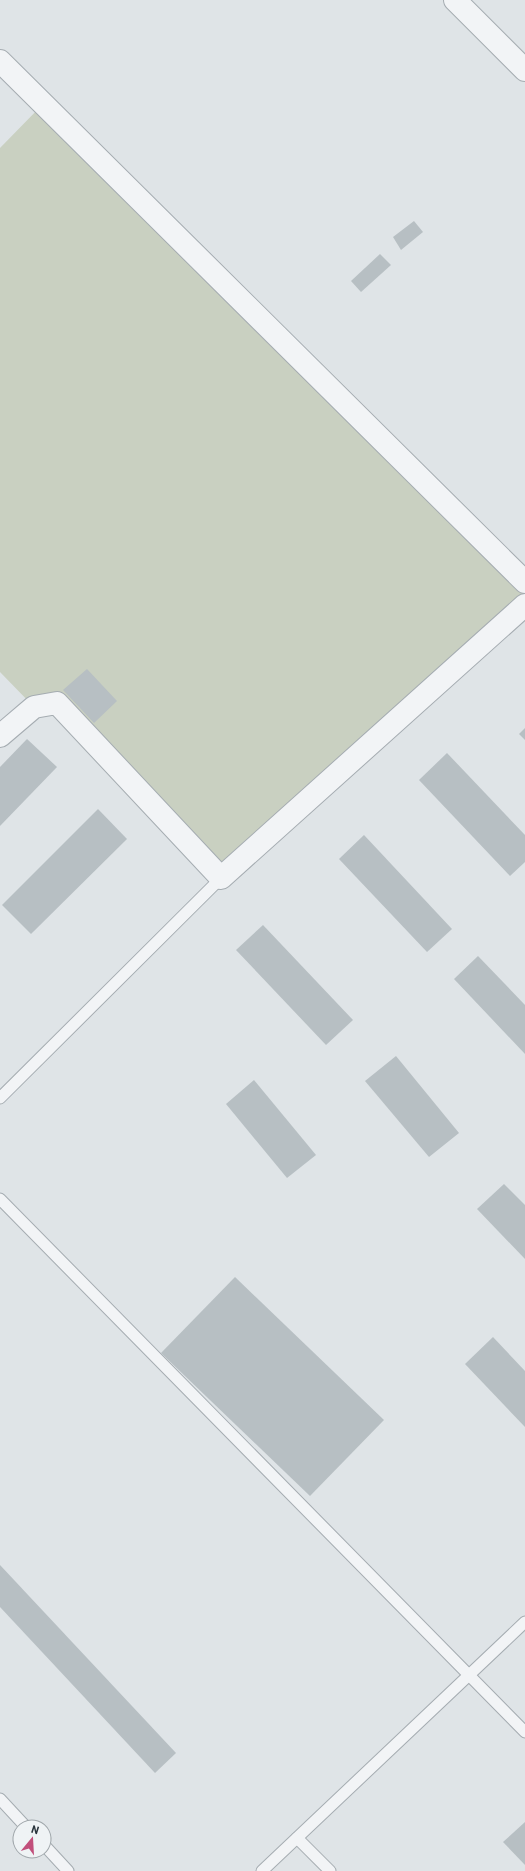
<svg xmlns="http://www.w3.org/2000/svg" width="525" height="1871" font-family="Barlow,sans-serif">
	<rect width="100%" height="100%" fill="#dfe4e7"/>
	<path fill="#c9d0c1" d="M43 104 525 582V605L221 878 58 703 34 707 0 672V148Z"/>
	<g fill="#b7bfc3">
		<path d="M414 221 423 232 401 250 393 237Z"/>
		<path d="M380 254 391 265 361 292 351 281Z"/>
		<path d="M87 669 117 701 94 723 63 690Z"/>
		<path d="M525 728V740L519 734Z"/>
		<path d="M27 739 57 767 0 826V767Z"/>
		<path d="M447 753 525 835V862L510 876 419 780Z"/>
		<path d="M98 809 127 839 31 934 2 905Z"/>
		<path d="M364 835 452 929 427 952 339 859Z"/>
		<path d="M263 925 353 1020 326 1045 236 950Z"/>
		<path d="M478 956 525 1005V1054L454 979Z"/>
		<path d="M396 1056 459 1133 429 1157 365 1081Z"/>
		<path d="M254 1080 316 1155 287 1178 226 1104Z"/>
		<path d="M504 1184 525 1205V1259L477 1209Z"/>
		<path d="M235 1277 384 1420 310 1496 161 1353Z"/>
		<path d="M493 1337 525 1371V1427L465 1364Z"/>
		<path d="M0 1565 176 1753 155 1773 0 1607Z"/>
		<path d="M525 1822V1865L503 1842Z"/>
	</g>
	<g fill="none" stroke-linecap="round" stroke-linejoin="round">
		<g stroke="#a5acb1" stroke-width="13">
			<g id="service">
				<path d="M0 1098 221 878"/>
				<path d="M0 1199 525 1732"/>
				<path d="M0 1799 26 1827"/>
				<path d="M297 1838 330 1871"/>
				<path d="M44 1845 68 1871"/>
				<path d="M262 1871 525 1622"/>
			</g>
		</g>
		<g stroke="#a5acb1" stroke-width="24">
			<g id="minor">
				<path d="M455 0 525 70"/>
				<path d="M0 61 525 582"/>
				<path d="M0 736 34 707 57 703 221 878 525 605"/>
			</g>
		</g>
		<use href="#service" stroke="#f2f4f6" stroke-width="11"/>
		<use href="#minor" stroke="#f2f4f6" stroke-width="22"/>
	</g>
	<g transform="translate(32 1839) rotate(18)"><circle r="19" fill="#eff3f5" stroke="#a0a7ab"/>
	<path d="M0-3L7 15L0 10L-7 15Z" fill="#c14f7b"/>
	<text y="-6" font-size="11" font-weight="bold" text-anchor="middle" fill="#2a353d">N</text>
	</g>
</svg>
